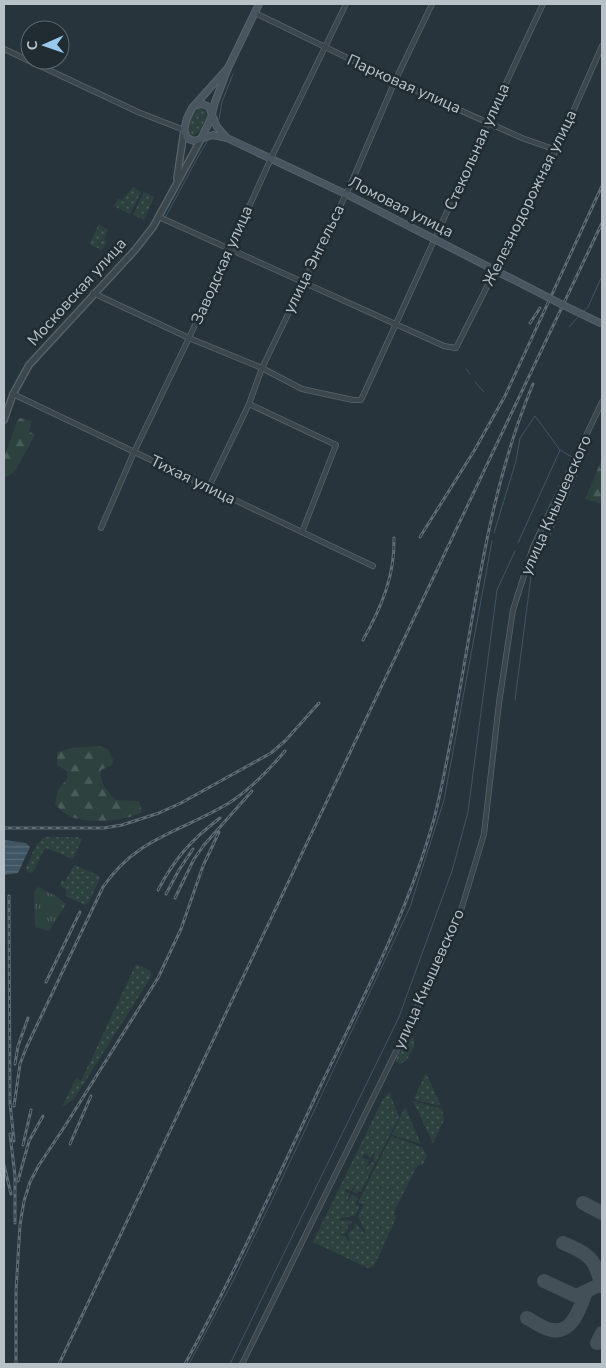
<svg xmlns="http://www.w3.org/2000/svg" width="606" height="1368" font-family="'Nunito Sans',sans-serif">
	<defs>
		<pattern id="grass-dots" width="8" height="8" patternUnits="userSpaceOnUse" patternTransform="scale(1.25)"><rect width="8" height="8" fill="#2d423f"/><path d="M2 2h.1M6 6h.1" fill="none" stroke="#495c59" stroke-width="1.8" stroke-linecap="round"/></pattern>
		<pattern id="forest-firs" width="22" height="20" patternUnits="userSpaceOnUse" patternTransform="scale(1.25)"><rect width="22" height="20" fill="#2d423f"/><path d="M5 1l3.5 6h-7zM16 11l3.5 6h-7z" fill="#495c59"/></pattern>
		<pattern id="park-tufts" width="24" height="20" patternUnits="userSpaceOnUse" patternTransform="scale(1.25)"><rect width="24" height="20" fill="#2d423f"/><path d="M3 7l-1-3M5 7V3M7 7l1-3M15 17l-1-3M17 17v-4M19 17l1-3" fill="none" stroke="#495c59"/></pattern>
		<pattern id="water-rules" width="6" height="5" patternUnits="userSpaceOnUse" patternTransform="scale(1.25)"><rect width="6" height="5" fill="#405563"/><path d="M0 2.5h6" fill="none" stroke="#596c78"/></pattern>
	</defs>
	<rect width="100%" height="100%" fill="#28343c"/>
	<g fill="url(#grass-dots)">
		<path d="M198 108 204 110 207 116 199 132 193 136 188 133C186 125 191 114 198 108Z"/>
		<path d="M133 187 141 192 130 214 114 206 118 199 122 200Z"/>
		<path d="M144 192 154 197 144 220 133 215Z"/>
		<path d="M99 224 108 230 104 239 107 242 102 250 89 244Z"/>
		<path d="M44 837H77L82 839 73 859 46 848 44 849 34 871 29 873 27 871 26 868 35 847Z"/>
		<path d="M74 865 100 876 99 881 88 903 85 905 66 896V890L60 885 62 880 65 882Z"/>
		<path d="M136 964 151 971V976L149 980 74 1099 62 1107 76 1078 81 1081Z"/>
		<path d="M407 1035 412 1036 414 1039V1047L406 1061 399 1064 395 1061Z"/>
		<path d="M426 1073 441 1106 415 1100 414 1098Z"/>
		<path d="M389 1092 399 1117 376 1162 373 1160 376 1150 370 1158 365 1153 362 1158 369 1160 365 1169 372 1162 375 1163 361 1192 359 1191 357 1194 353 1192 355 1184 351 1191 346 1189 345 1192 350 1193 347 1201H348L352 1194 358 1199 355 1204 359 1207 355 1215 340 1219 339 1220 352 1221 351 1224 349 1223 346 1233 340 1234V1235L345 1236 348 1241 350 1240 348 1234 351 1230H353L355 1223 364 1233 366 1232 358 1217 364 1204 358 1203 391 1136 422 1147 427 1156 423 1164 417 1166 394 1212 396 1218 375 1264 372 1267 368 1268 313 1242 382 1101Z"/>
		<path d="M413 1101 442 1109 444 1120 433 1143Z"/>
		<path d="M405 1107 421 1144 392 1135Z"/>
	</g>
	<g fill="url(#forest-firs)">
		<path d="M20 418 32 421 29 431 35 435 15 471 6 477 4 475V458L17 421Z"/>
		<path d="M602 459V504L585 499Z"/>
		<path d="M100 746 108 749 113 760 112 765 101 770C99 783 107 791 116 800L139 801 142 812C126 822 83 824 67 815 62 812 58 807 55 804L58 790 67 779V771L57 765V752L72 748Z"/>
	</g>
	<path fill="url(#park-tufts)" d="M38 887 56 896 66 904 49 931 35 927 34 892Z"/>
	<path fill="url(#water-rules)" d="M4 840 26 843 30 847 18 873 4 875Z"/>
	<g fill="none" stroke-linecap="round" stroke-linejoin="round">
		<g stroke="#405563" stroke-width="1">
			<path d="M219 119 222 102 233 74"/>
			<path d="M165 218 199 155 207 142"/>
			<path d="M583 312 588 307 602 276"/>
			<path d="M569 327 579 316"/>
			<path d="M466 369 470 374"/>
			<path d="M475 382 484 392"/>
			<path d="M494 533 516 461 520 438 535 416 560 450 579 461V468L573 485 531 576 515 700"/>
			<path d="M518 543 560 450"/>
			<path d="M189 1364 234 1279 272 1200 410 907 444 800 492 541"/>
			<path d="M230 1364 399 1017 452 871 468 812 497 590 515 551"/>
		</g>
		<g stroke="#445058" stroke-width="14">
			<path d="M583 1203 602 1213"/>
			<path d="M563 1243C576 1249 591 1254 596 1268 599 1274 599 1279 602 1284"/>
			<path d="M544 1281 576 1296 597 1286H602"/>
			<path d="M527 1318C535 1322 543 1329 552 1330 573 1334 580 1307 586 1292"/>
			<path d="M597 1343 602 1333"/>
		</g>
		<g stroke="#59646a" stroke-width="6">
			<g id="minor">
				<path d="M255 13 395 81 522 138 556 150"/>
				<path d="M4 49 138 112 184 130"/>
				<path d="M159 217 444 346 456 348 556 150 602 46"/>
				<path d="M93 293 189 338 262 368 302 389 353 400H361C422 268 481 135 543 4"/>
				<path d="M13 394 373 566"/>
				<path d="M249 404 336 445 302 532"/>
				<path d="M209 487 249 404 262 368 349 188 395 81 432 4"/>
				<path d="M101 528 134 452 189 338 274 152 346 4"/>
				<path d="M242 1364 410 1023 458 920 484 834 499 703 513 610 533 547 602 402"/>
			</g>
		</g>
		<g stroke="#59646a" stroke-width="8">
			<g id="tertiary">
				<path d="M177 178 184 131"/>
				<path d="M4 420 13 394 29 365 135 250 153 227 201 139"/>
			</g>
		</g>
		<g stroke="#59646a" stroke-width="8">
			<g id="secondary">
				<path d="M228 68 192 108 187 118 184 130 187 138 194 141 213 135 227 138 352 197"/>
				<path d="M196 105 203 104 209 107 217 127 226 137"/>
				<path d="M201 139 211 118 215 102 228 68 259 4"/>
			</g>
		</g>
		<use href="#minor" stroke="#3b464d" stroke-width="4.5"/>
		<use href="#tertiary" stroke="#3b464d" stroke-width="5.5"/>
		<use href="#secondary" stroke="#4a565f" stroke-width="6"/>
		<g stroke="#606c75" stroke-width="3">
			<g id="rail">
				<path d="M530 323 540 308"/>
				<path d="M420 537 474 451 505 396 602 186"/>
				<path d="M363 640C381 608 395 576 394 538"/>
				<path d="M4 828H104L122 825 159 813 181 803 271 753 285 741 319 703"/>
				<path d="M158 890C175 858 191 840 220 818"/>
				<path d="M166 894 179 870 193 849"/>
				<path d="M9 896 10 1103 14 1141"/>
				<path d="M175 898 194 859 204 845 252 791"/>
				<path d="M46 982 80 912"/>
				<path d="M15 1064 18 1046 28 1018"/>
				<path d="M14 1106 20 1064 27 1046 103 887C137 837 181 832 229 803 251 789 269 770 285 751"/>
				<path d="M10 1134 15 1176V1223"/>
				<path d="M70 1144 91 1096"/>
				<path d="M23 1145 31 1110"/>
				<path d="M4 1165 11 1194"/>
				<path d="M18 1181 29 1141 43 1116"/>
				<path d="M16 1364V1291L20 1225 24 1201 30 1182 39 1165 65 1126 158 978 181 929 203 866 219 832"/>
				<path d="M59 1364 602 223"/>
				<path d="M185 1364C235 1273 277 1179 321 1085 363 998 408 912 434 819 444 780 451 740 458 700 477 594 491 484 533 384"/>
			</g>
		</g>
		<use href="#rail" stroke="#202b32" stroke-width="1" stroke-dasharray="4" stroke-linecap="butt"/>
		<g stroke="#59646a" stroke-width="8" stroke-linecap="butt">
			<path id="secondary-bridge" d="M352 197 561 304 602 324"/>
		</g>
		<use href="#secondary-bridge" stroke="#4a565f" stroke-width="6"/>
	</g>
	<g text-anchor="middle" dominant-baseline="central" stroke-width="5" stroke-linejoin="round" paint-order="stroke">
		<g font-size="16" fill="#b7c1c7" stroke="#202b32">
			<text transform="translate(404 84) rotate(24)">Парковая улица</text>
			<text transform="translate(477 147) rotate(-66)">Стекольная улица</text>
			<text transform="translate(530 198) rotate(-64)">Железнодорожная улица</text>
			<text transform="translate(401 207) rotate(27)">Ломовая улица</text>
			<text transform="translate(314 259) rotate(-64)">улица Энгельса</text>
			<text transform="translate(222 265) rotate(-66)">Заводская улица</text>
			<text transform="translate(77 292) rotate(-48)">Московская улица</text>
			<text transform="translate(193 480) rotate(26)">Тихая улица</text>
			<text transform="translate(556 505) rotate(-66)">улица Кнышевского</text>
			<text transform="translate(429 979) rotate(-66)">улица Кнышевского</text>
		</g>
	</g>
	<rect width="606" height="1368" fill="none" stroke="#b7c1c7" stroke-width="10"/>
	<g transform="translate(45 45) rotate(268)"><circle r="24" fill="#202b32" stroke="#5c676e"/>
	<path d="M0-4L9 19L0 12L-9 19Z" fill="#98c8ec"/>
	<text y="-8" font-size="14" font-weight="bold" text-anchor="middle" fill="#b7c1c7">С</text>
	</g>
</svg>
